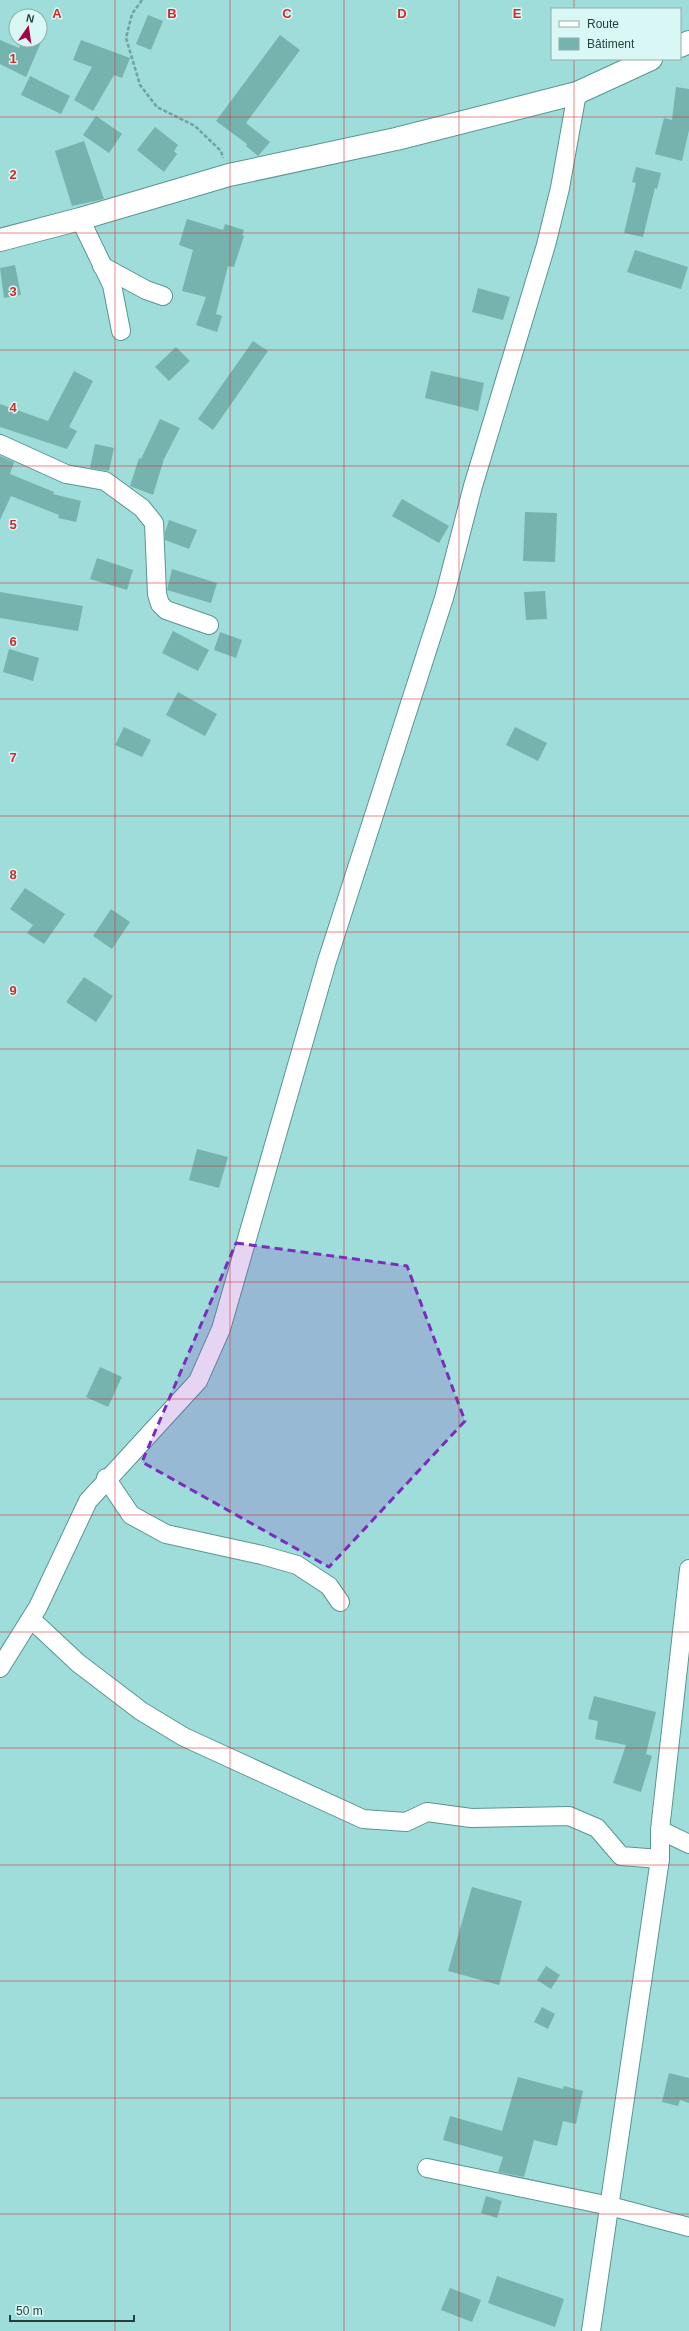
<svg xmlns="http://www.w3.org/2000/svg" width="689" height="2331" font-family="Helvetica,sans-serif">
	<rect width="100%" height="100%" fill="#9eddd9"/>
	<g fill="#76b3af">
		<path d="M148 15 163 21 151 50 136 44Z"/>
		<path d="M280 35 300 50 246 123 270 142 258 156 246 146 247 144 216 121Z"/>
		<path d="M0 40 19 48 23 40H42L26 77 0 64Z"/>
		<path d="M81 40 130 58 122 78 114 75 93 111 74 100 92 67 73 60Z"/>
		<path d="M30 76 70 96 61 114 21 95Z"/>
		<path d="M676 87 689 89V130L682 161 655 154 664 118 672 120Z"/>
		<path d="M96 116 122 134 109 153 83 135Z"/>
		<path d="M155 127 178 145 174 151 177 154 164 172 137 150Z"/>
		<path d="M84 141 104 199 72 206 55 151Z"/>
		<path d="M636 167 661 173 657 189 655 188 643 237 624 233 636 183 632 182Z"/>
		<path d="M187 219 223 230 225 224 244 230 242 235 244 236 234 267 228 266 216 314 222 316 217 332 196 325 206 297 182 291 193 250 179 245Z"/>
		<path d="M635 250 688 267 681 289 627 272Z"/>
		<path d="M15 265 21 295 4 298 0 268Z"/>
		<path d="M478 288 510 297 503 320 472 312Z"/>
		<path d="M253 341 268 351 213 430 198 419Z"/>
		<path d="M176 347 190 361 169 381 155 367Z"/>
		<path d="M74 371 93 381 69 427 77 431 67 449 0 427V404L48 421Z"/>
		<path d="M431 371 484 383 478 411 425 398Z"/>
		<path d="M160 419 180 428 164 459 153 495 130 486 139 458 141 459Z"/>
		<path d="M95 444 114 448 109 471 90 468Z"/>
		<path d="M0 456 14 462 10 474 54 492 53 494 81 501 76 522 58 518 59 515 11 496 0 520Z"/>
		<path d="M402 499 449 526 439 543 392 516Z"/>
		<path d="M525 512 557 513 555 562 523 561Z"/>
		<path d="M169 520 197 530 189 549 165 540V532Z"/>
		<path d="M97 558 133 570 127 590 90 579Z"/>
		<path d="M172 569 217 583 211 603 167 590Z"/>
		<path d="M545 591 547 619 526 620 524 592Z"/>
		<path d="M0 592 83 606 78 631 0 618Z"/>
		<path d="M173 631 209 650 198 671 162 653Z"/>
		<path d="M220 632 242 640 236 658 214 650Z"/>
		<path d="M9 649 39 658 33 681 3 672Z"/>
		<path d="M178 692 217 714 205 736 166 715Z"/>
		<path d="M124 727 151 740 142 757 115 745Z"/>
		<path d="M515 727 547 743 538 761 506 745Z"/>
		<path d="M25 888 65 914 44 944 27 933 33 925 10 909Z"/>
		<path d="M111 909 130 922 112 949 93 936Z"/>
		<path d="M84 977 113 996 96 1022 66 1002Z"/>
		<path d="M197 1149 228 1157 219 1188 189 1180Z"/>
		<path d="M100 1367 122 1377 108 1407 86 1397Z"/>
		<path d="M594 1696 656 1712 646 1754 652 1756 641 1792 613 1783 626 1745 595 1739 598 1721 588 1719Z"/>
		<path d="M472 1887 522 1901 499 1985 448 1971Z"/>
		<path d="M546 1966 560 1975 551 1989 537 1980Z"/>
		<path d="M542 2007 555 2014 548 2029 534 2022Z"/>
		<path d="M669 2073 689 2078V2103L680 2100 678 2106 662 2102Z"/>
		<path d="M518 2077 563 2089 564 2086 583 2091 576 2124 563 2121 557 2146 534 2140 524 2177 498 2172 503 2157 443 2140 450 2116 502 2131Z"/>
		<path d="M486 2196 502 2201 497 2218 481 2213Z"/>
		<path d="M497 2276 564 2299 555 2327 488 2303Z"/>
		<path d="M450 2288 481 2300 472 2322 441 2310Z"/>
	</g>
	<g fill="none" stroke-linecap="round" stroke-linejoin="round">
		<g stroke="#599692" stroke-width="20">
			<g id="minor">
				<path d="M80 219 112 285 121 331"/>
				<path d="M102 266 146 290 163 296"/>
				<path d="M0 444 66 474 105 481 142 508 154 523 157 594 160 604 166 610 209 625"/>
				<path d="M106 1478 131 1515 166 1534 262 1555 297 1565 329 1586 340 1602"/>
				<path d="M31 1619 78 1663 141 1711 184 1737 363 1819 406 1822 427 1812 471 1818 569 1816 597 1828 621 1856 660 1859"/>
				<path d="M0 1668 38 1607 88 1501 198 1381 221 1329 327 961 444 598 473 486 546 245 560 188 577 93"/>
				<path d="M660 1830 689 1844"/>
				<path d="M427 2168 610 2206 689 2227"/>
				<path d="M591 2331 660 1859V1830L689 1569"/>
			</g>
		</g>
		<g stroke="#599692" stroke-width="24">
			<g id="tertiary">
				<path d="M680 46 689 42"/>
				<path d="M0 240 80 219 229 175 396 139 577 93 651 59"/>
			</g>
		</g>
		<path stroke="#71a29f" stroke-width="2.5" stroke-dasharray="4 2" stroke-linecap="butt" d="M142 0 132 14 126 38 140 85 157 107 195 126 221 151 223 158"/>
		<use href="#minor" stroke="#fff" stroke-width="18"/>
		<use href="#tertiary" stroke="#fff" stroke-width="22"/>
	</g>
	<path fill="#7b2cbf" fill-opacity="0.2" stroke="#7b2cbf" stroke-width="3" stroke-dasharray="8 5" stroke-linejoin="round" d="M236 1243 407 1266 465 1421 329 1567 142 1462Z"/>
	<path fill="none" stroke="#d62828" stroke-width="1" stroke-opacity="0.55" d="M115 0V2331M230 0V2331M344 0V2331M459 0V2331M574 0V9M574 59V2331M0 117H689M0 233H689M0 350H689M0 466H689M0 583H689M0 699H689M0 816H689M0 932H689M0 1049H689M0 1166H689M0 1282H689M0 1399H689M0 1515H689M0 1632H689M0 1748H689M0 1865H689M0 1981H689M0 2098H689M0 2214H689"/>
	<g font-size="13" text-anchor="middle" font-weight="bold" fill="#d62828" stroke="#d9f7f5" stroke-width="3" stroke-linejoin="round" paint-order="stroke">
		<text x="57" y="18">A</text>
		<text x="172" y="18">B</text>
		<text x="287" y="18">C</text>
		<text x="402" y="18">D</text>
		<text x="517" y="18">E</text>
		<text x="13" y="63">1</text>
		<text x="13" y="179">2</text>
		<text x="13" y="296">3</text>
		<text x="13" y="412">4</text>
		<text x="13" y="529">5</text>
		<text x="13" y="646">6</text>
		<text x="13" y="762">7</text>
		<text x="13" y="879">8</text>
		<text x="13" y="995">9</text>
	</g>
	<rect x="551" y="8" width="130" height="52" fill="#d9f7f5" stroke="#91aeac"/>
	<rect x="559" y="21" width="20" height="6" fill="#ffffff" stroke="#91aeac"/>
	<text x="587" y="28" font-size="12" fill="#26403e">Route</text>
	<rect x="559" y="38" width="20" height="12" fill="#76b3af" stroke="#91aeac"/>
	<text x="587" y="48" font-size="12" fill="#26403e">Bâtiment</text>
	<g transform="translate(28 28) rotate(13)"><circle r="19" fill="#d9f7f5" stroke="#91aeac"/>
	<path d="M0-3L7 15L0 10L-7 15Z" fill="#a1033e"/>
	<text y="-6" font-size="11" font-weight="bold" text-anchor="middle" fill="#26403e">N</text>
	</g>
	<path d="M10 2315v6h124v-6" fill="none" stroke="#26403e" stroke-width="2"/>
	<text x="16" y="2315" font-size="12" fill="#26403e" stroke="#d9f7f5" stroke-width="3" paint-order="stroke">50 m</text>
</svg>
